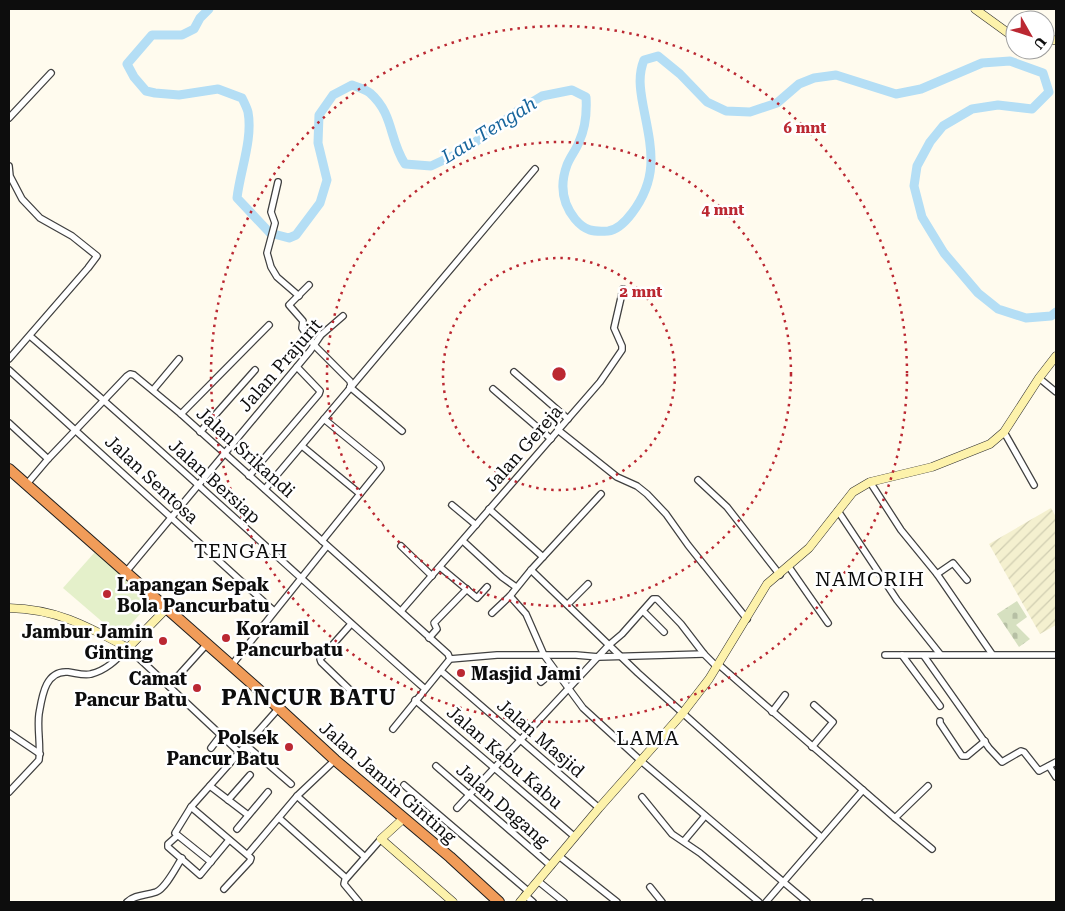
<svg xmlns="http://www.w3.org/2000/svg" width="1065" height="911" font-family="'Roboto Serif',serif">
	<defs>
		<pattern id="farmland-furrows" width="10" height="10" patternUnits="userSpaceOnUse" patternTransform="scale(1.25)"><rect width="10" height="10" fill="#f4f0cf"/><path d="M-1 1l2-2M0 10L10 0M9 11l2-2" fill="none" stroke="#d0cdb1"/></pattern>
		<pattern id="cemetery-stones" width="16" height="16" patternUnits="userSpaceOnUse" patternTransform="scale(1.25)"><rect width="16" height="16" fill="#d6e0c0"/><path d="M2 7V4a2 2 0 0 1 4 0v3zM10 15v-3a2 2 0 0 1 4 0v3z" fill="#b6bfa4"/></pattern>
	</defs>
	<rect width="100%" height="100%" fill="#fffbee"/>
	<path fill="url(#farmland-furrows)" d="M1051 508 1056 517V625L1040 634 989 544Z"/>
	<path fill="url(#cemetery-stones)" d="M1017 601 1027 617 1016 625 1030 639 1019 647 997 614Z"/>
	<path fill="#e4f0ca" d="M95 552 152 600 120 637 63 588Z"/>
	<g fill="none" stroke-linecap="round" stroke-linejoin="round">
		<path stroke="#b4def5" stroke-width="9" d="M209 9 200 18 194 29 182 35H152L127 64 134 77 146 91 155 93 179 95 218 89 242 98C244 102 247 108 248 112 253 139 240 171 237 198L270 233 289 238 296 235 320 203 327 180 318 143 319 115 333 95 352 85C358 87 365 89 370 93 394 114 389 140 405 164L431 166 463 151 519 110 542 96 572 90 586 97C587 113 586 127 579 142 576 150 570 157 567 165 560 184 562 203 575 219 585 231 593 232 608 231 618 230 626 221 632 213 660 176 651 147 643 105 640 89 638 75 644 60L658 56 680 74 707 102 726 111 750 112 777 103 799 84 814 78 836 75 896 94 921 89 982 63 1010 61 1043 73 1049 92 1032 109 998 105 972 109 943 126 930 142 917 166 914 186 922 217 944 253 978 293 998 309 1026 318 1051 316 1056 312"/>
		<g stroke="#404040" stroke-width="8">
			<g id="street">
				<path d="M9 118 51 73"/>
				<path d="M9 166 10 176 22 199 40 218 72 236 97 256 88 268 9 359"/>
				<path d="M278 182 271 212 275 223 267 253 271 267 277 277 299 296"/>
				<path d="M309 285 289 305 303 321 302 328 314 345 350 381 351 385 350 387"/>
				<path d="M30 336C164 451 292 572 424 688"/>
				<path d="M9 370 274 611"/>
				<path d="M514 372 568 419"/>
				<path d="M1039 378 1056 392"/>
				<path d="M350 387 402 431"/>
				<path d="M493 389 551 439"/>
				<path d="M153 390 179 359"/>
				<path d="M181 414 269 325"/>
				<path d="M9 423 48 459"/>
				<path d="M558 430 617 477 637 486 647 494 666 514 688 545 747 619"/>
				<path d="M200 432 255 370"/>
				<path d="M1004 432 1034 485"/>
				<path d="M302 446 360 494"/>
				<path d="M249 476 319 394 320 391 297 367"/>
				<path d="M698 480 727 507 780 575"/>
				<path d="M870 482 901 530 937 574 992 654"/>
				<path d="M26 485 48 459 127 376 130 374 134 375 181 414 448 654 450 659"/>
				<path d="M265 489 535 169"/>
				<path d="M452 505 476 525"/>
				<path d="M489 509 543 557"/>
				<path d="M838 511 897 600 940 654"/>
				<path d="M322 541 381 468 379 464 324 419"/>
				<path d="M463 541 502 577 516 587"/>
				<path d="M401 546 432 576"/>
				<path d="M440 567 477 598 487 587"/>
				<path d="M789 567 828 623"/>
				<path d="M531 570 638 673 821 837"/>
				<path d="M125 573 310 351 321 335 343 316"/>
				<path d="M937 574 953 563 967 580"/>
				<path d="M510 596 526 614 544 655 583 708 641 761 807 902"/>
				<path d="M568 604 588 584"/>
				<path d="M401 611 600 382 622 350V346L614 328 623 289"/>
				<path d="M643 611 664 632"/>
				<path d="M492 613 510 596 531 570 601 494"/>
				<path d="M351 624 320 659 321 662 350 690 347 696 350 701H355"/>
				<path d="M429 638 437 629 434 623 467 589"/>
				<path d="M885 655H902"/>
				<path d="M924 656 989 748 1002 762 1021 751 1024 752 1039 771 1056 762"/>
				<path d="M718 664 895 818 928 786"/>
				<path d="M231 666 327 546"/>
				<path d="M441 671 599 808"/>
				<path d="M541 682 554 671"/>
				<path d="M169 686 206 645"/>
				<path d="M415 700 575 837"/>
				<path d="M940 706 902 655H1056"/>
				<path d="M772 712 785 695"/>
				<path d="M940 721V723L962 756H967L985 741"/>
				<path d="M393 729 450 659 497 655H576L599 657 704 654"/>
				<path d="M9 733 40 754"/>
				<path d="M247 746 291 784"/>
				<path d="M812 747 833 722 814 705"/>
				<path d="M211 748 221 735"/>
				<path d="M436 766 551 866"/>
				<path d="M1049 766 1056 777"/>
				<path d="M404 785 528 891"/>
				<path d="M210 786 248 815"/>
				<path d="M9 792 39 760C41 745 37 729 39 714 42 697 45 670 68 672 76 673 84 676 91 674 107 670 117 659 128 648L240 753"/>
				<path d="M297 796 365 857"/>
				<path d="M642 797 672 834 700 853 759 902"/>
				<path d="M228 800 250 775"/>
				<path d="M191 807 175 833 211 862"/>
				<path d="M457 808 609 645 622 634 653 599H657L681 624 704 654 717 667"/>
				<path d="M279 818 346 878"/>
				<path d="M895 818 932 849"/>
				<path d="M237 829 268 792"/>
				<path d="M177 836 168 844V847L200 875 229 840"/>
				<path d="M684 841 705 816"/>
				<path d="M248 854 297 796 335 760"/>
				<path d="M559 856 617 902"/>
				<path d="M538 881 564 902"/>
				<path d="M650 887 662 902"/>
				<path d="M224 889 250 861 251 858 191 807 278 709"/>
				<path d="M525 895 533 902"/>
				<path d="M127 902C136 894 145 896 156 892 166 888 176 867 182 858"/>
				<path d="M359 902 344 884 345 880 381 839"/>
				<path d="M766 902 863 790"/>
				<path d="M865 902H870"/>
			</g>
		</g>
		<g stroke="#2f2f2f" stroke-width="9">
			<g id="secondary">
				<path d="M975 9 1015 38"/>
				<path d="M1045 41 1056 40"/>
				<path d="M9 608C57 609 87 626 128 648L166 609"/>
				<path d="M404 818 381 839 453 902"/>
				<path d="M520 902 599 808 682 714 709 679 767 584 809 548 853 492 870 482 932 467 990 444 1004 432 1039 378 1056 356"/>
			</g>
		</g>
		<g stroke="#1e1e1e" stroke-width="12">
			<path id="highway" d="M9 469 258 689 335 760 450 857 499 902"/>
		</g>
		<use href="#street" stroke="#fff" stroke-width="5.5"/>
		<use href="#secondary" stroke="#fdf2ab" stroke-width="8"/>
		<use href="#highway" stroke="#f19c59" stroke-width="10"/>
	</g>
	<g fill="none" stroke="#bb2832" stroke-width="2.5" stroke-dasharray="2.5 5">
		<circle cx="559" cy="374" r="116"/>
		<circle cx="559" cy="374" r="232"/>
		<circle cx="559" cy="374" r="348"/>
	</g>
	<g fill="#bb2832" stroke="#fff" stroke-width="2">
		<circle cx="107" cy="594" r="5"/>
		<circle cx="226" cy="638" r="5"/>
		<circle cx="163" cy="641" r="5"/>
		<circle cx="461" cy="673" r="5"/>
		<circle cx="197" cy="688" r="5"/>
		<circle cx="289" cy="747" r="5"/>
	</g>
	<g text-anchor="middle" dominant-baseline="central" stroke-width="5" stroke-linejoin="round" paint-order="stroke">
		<g font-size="18" fill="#0d0d0d" stroke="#fff">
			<text transform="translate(280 365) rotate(-49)">Jalan Prajurit</text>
			<text transform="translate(523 448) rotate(-49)">Jalan Gereja</text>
			<text transform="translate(246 452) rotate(42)">Jalan Srikandi</text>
			<text transform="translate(152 479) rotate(43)">Jalan Sentosa</text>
			<text transform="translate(215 481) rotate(42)">Jalan Bersiap</text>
			<text transform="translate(541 738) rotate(41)">Jalan Masjid</text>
			<text transform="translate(505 757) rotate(41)">Jalan Kabu Kabu</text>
			<text transform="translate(388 782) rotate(41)">Jalan Jamin Ginting</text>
			<text transform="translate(503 805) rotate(41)">Jalan Dagang</text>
		</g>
		<g font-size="18" font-weight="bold" fill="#0d0d0d" stroke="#fff" text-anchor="start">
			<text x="117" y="584">Lapangan Sepak<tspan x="117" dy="21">Bola Pancurbatu</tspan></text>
			<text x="236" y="628">Koramil<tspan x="236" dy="21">Pancurbatu</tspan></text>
			<text x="153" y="631" text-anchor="end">Jambur Jamin<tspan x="153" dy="21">Ginting</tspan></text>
			<text x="471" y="673">Masjid Jami</text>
			<text x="187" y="678" text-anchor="end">Camat<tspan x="187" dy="21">Pancur Batu</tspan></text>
			<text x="279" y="737" text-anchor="end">Polsek<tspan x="279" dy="21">Pancur Batu</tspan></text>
		</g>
		<g font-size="19" font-style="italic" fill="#19669d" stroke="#fff">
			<text transform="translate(489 130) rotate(-32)">Lau Tengah</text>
		</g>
		<g font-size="20" letter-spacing="1" fill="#0d0d0d" stroke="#fff">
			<text x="241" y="551">TENGAH</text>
			<text x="870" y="579">NAMORIH</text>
			<text x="648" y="738">LAMA</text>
		</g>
		<g font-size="22" font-weight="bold" letter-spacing="1" fill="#0d0d0d" stroke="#fff">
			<text x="309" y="697">PANCUR BATU</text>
		</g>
	</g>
	<circle cx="559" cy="374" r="8" fill="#bb2832" stroke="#fff" stroke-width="2.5"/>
	<g font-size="15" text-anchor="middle" font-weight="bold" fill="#bb2832" stroke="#fff" stroke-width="5" stroke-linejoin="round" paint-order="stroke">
		<text x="805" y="133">6 mnt</text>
		<text x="723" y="215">4 mnt</text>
		<text x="641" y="297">2 mnt</text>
	</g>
	<rect width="1065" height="911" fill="none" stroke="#0d0d0d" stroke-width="20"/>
	<g transform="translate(1030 35) rotate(129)"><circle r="24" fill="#ffffff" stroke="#9e9e9e"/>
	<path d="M0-4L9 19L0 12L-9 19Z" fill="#bb2832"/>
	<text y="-8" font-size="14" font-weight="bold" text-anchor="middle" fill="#0d0d0d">U</text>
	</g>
</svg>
